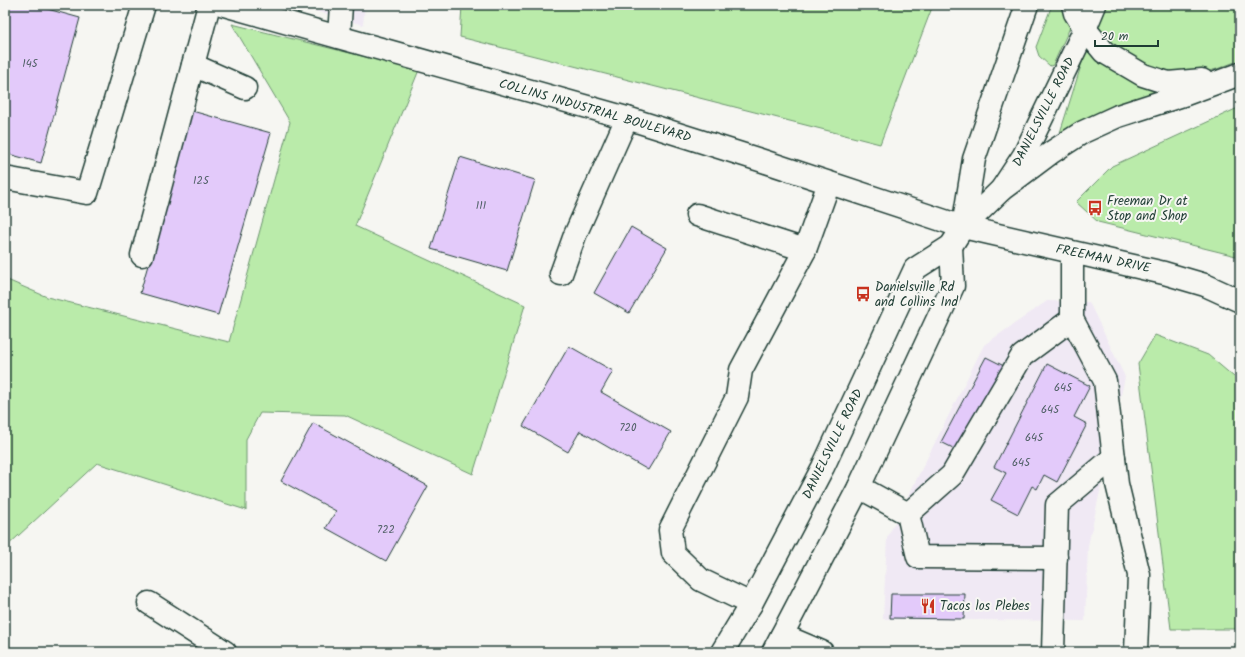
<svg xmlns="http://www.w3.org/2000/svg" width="1245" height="657" font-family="Kalam,sans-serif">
	<rect width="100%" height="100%" fill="#f6f6f2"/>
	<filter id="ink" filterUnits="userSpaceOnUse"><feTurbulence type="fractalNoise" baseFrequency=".025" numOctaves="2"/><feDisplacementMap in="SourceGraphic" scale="8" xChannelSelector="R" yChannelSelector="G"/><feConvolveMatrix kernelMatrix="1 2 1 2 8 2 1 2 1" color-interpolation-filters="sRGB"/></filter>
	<g filter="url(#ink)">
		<g fill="#f0e9f4">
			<path d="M294 5H365L363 25Z"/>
			<path d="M1047 301 1089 302 1125 377 1088 546 1085 621 883 619 887 538 984 345Z"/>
		</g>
		<g fill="#baebaa" stroke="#6c946f">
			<path d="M462 5H933L880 144 460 37Z"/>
			<path d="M1052 5H1064L1072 23 1053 65 1050 66 1039 56 1036 47Z"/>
			<path d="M1106 5H1240V60L1217 69 1197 74 1158 71 1124 57 1096 29Z"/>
			<path d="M232 24 419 70 355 226 525 305 473 474 345 415 260 413 246 439V510L97 463 5 548V279L47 297 229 342 290 122Z"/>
			<path d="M1087 51 1108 68 1124 76 1166 88 1059 136 1085 53Z"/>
			<path d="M1240 107V257L1098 222 1076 202 1112 166Z"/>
			<path d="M1155 335 1208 355 1240 382V629H1171L1138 364Z"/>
		</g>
		<g fill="#e3cafa" stroke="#1f3d34">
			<path d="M5 5H33L80 18 41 163 5 153Z"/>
			<path d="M192 111 271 133 218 315 140 293Z"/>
			<path d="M460 157 535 180 507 271 431 249Z"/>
			<path d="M631 227 667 248 629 313 594 293Z"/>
			<path d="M569 346 613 371 601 392 671 432 648 470 580 431 568 452 523 426Z"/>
			<path d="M986 357 1004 366 959 451 941 442Z"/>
			<path d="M1047 364 1090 386 1074 417 1087 424 1057 482 1044 475 1037 489 1032 486 1018 514 991 500 1006 473 994 467Z"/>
			<path d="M313 423 428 486 386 561 326 528 336 511 281 481Z"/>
			<path d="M891 594H965L964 619 890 618Z"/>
		</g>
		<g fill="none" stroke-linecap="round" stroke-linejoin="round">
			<g stroke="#1f3d34" stroke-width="25">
				<g id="minor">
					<path d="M224 5 627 118 760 160 963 227 1164 273 1205 285 1240 301"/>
					<path d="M339 37 341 5"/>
					<path d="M193 65 245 88"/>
					<path d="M5 178 87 193 144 5"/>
					<path d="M697 215 805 250"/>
					<path d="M1072 253V319L1105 381 1117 484 1139 575 1136 652"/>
					<path d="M142 255 209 5"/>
					<path d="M561 274 575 235 627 118"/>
					<path d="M859 487 908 514 918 557 1056 558"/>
					<path d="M908 514 952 475 1022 356 1072 319"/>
					<path d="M149 603 225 652"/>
					<path d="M751 604 701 580 673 553 670 530 737 397 741 370 805 250 829 183"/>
					<path d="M782 635 822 652"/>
					<path d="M1053 652 1057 505 1114 457"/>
				</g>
			</g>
			<g stroke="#1f3d34" stroke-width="25">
				<g id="major">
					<path d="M963 227 974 159 1027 5"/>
					<path d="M722 652 751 604 823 467 915 269 951 246 963 227 1001 190 1024 155 1085 29 1095 5"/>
					<path d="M773 652 859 487 953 286 951 246"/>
				</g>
			</g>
			<g stroke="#1f3d34" stroke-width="25">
				<g id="highway">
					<path d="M1073 5 1075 13 1085 29 1104 52 1143 75 1168 83 1202 80"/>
					<path d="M1001 190 1052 152 1083 132 1118 116 1186 94 1240 74"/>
				</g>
			</g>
			<use href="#minor" stroke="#f6f6f2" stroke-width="22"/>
			<use href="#major" stroke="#f6f6f2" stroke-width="22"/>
			<use href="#highway" stroke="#f6f6f2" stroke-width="22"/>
		</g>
	</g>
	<defs>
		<g id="bus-bare" transform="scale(1.2)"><path d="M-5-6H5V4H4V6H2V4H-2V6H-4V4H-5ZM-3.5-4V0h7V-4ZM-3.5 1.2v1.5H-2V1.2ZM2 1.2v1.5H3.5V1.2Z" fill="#c8321e" stroke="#f6f6f2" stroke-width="2.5" paint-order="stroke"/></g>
		<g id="restaurant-bare" transform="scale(1.2)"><path d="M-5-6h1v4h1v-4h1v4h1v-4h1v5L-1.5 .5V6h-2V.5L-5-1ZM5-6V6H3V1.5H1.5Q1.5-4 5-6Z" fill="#c8321e" stroke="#f6f6f2" stroke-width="2.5" paint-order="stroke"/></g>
	</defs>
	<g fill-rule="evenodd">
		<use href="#bus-bare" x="1095" y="208"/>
		<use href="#bus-bare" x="863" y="294"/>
		<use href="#restaurant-bare" x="928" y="606"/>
	</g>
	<g text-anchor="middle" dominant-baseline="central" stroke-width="4" stroke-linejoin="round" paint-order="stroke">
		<g font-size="11" fill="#506066">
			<text x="30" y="64">145</text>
			<text x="201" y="181">125</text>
			<text x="481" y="206">111</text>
			<text x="1063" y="388">645</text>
			<text x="1050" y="410">645</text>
			<text x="628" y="428">720</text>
			<text x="1034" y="438">645</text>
			<text x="1021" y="463">645</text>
			<text x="386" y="530">722</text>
		</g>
		<g font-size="13" fill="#1f3d34" stroke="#f6f6f2">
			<text transform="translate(595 111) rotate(16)">COLLINS INDUSTRIAL BOULEVARD</text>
			<text transform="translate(1044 112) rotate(-63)">DANIELSVILLE ROAD</text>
			<text transform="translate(1103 259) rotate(12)">FREEMAN DRIVE</text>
			<text transform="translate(833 444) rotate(-64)">DANIELSVILLE ROAD</text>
		</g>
		<g font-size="13" fill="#1f3d34" stroke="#f6f6f2" text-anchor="start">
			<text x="1107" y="201">Freeman Dr at<tspan x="1107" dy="15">Stop and Shop</tspan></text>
			<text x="875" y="287">Danielsville Rd<tspan x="875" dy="15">and Collins Ind</tspan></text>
			<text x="940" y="606">Tacos los Plebes</text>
		</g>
	</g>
	<rect width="1245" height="657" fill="none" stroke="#f6f6f2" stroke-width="20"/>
	<rect x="10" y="10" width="1225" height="637" fill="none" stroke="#1f3d34" stroke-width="1.5" filter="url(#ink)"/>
	<path d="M1095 40v6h63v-6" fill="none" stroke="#1f3d34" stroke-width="2"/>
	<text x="1101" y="40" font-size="12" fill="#1f3d34" stroke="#f6f6f2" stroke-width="3" paint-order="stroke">20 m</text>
</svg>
